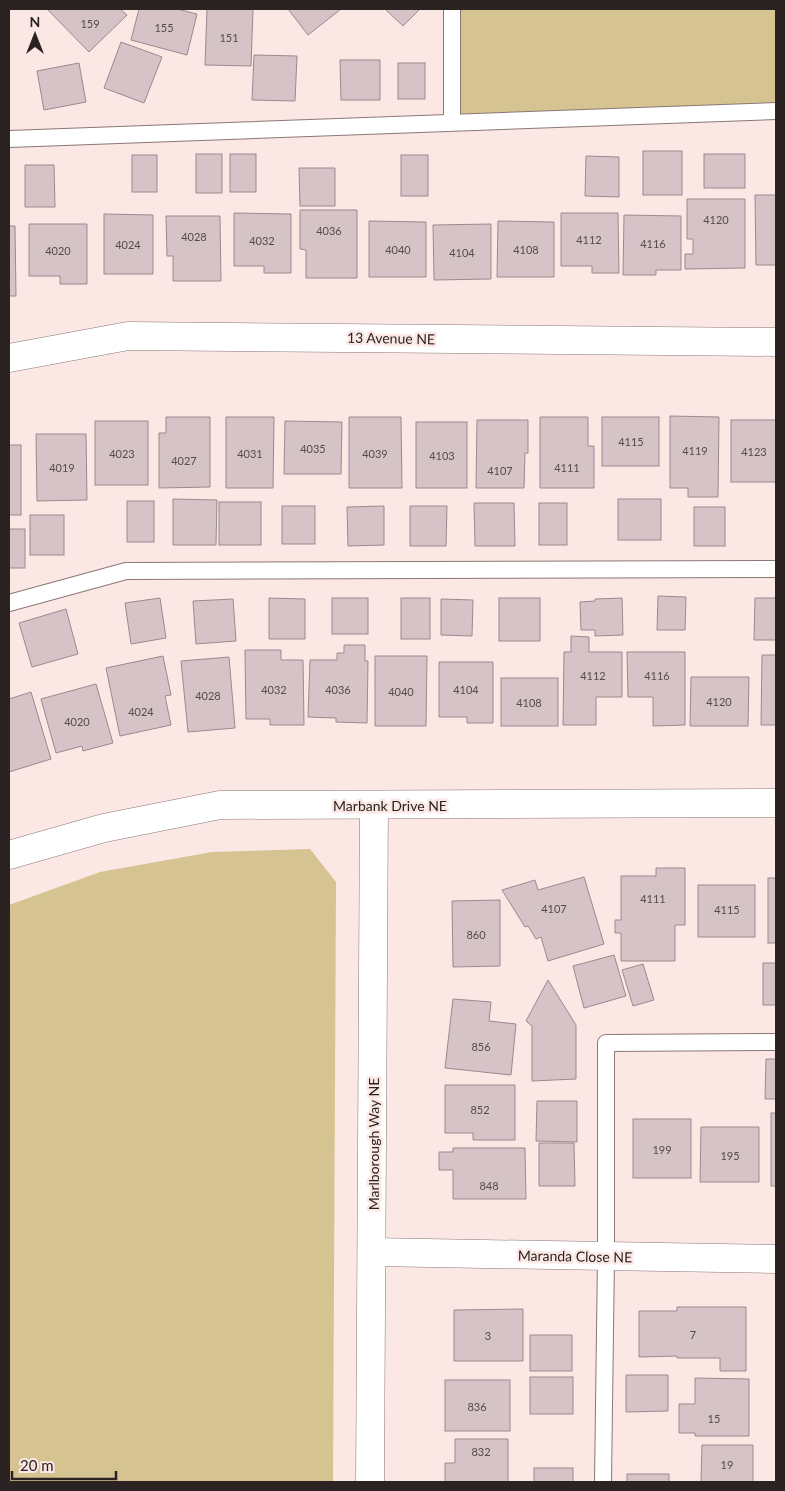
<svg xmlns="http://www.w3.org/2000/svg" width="785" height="1491" font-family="Lato,sans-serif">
	<rect width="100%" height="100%" fill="#fbe7e4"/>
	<g fill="#d6c392">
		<path d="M452 9H776V111L452 122Z"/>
		<path d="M310 849 336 882 333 1482H9V905L100 872 212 852Z"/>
	</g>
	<g fill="#d6c3c8" stroke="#9b898e">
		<path d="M47 9H120L127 15 89 52Z"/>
		<path d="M139 9H177L197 14 187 55 131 40Z"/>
		<path d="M207 9H253L251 66 205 65Z"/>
		<path d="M288 9H341L308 35Z"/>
		<path d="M385 9H420L403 26Z"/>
		<path d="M121 42 162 57 144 103 104 88Z"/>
		<path d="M254 55 297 56 295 101 252 100Z"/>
		<path d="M340 60H380V100H341Z"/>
		<path d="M79 63 86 102 44 110 37 71Z"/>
		<rect x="398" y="63" width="27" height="36"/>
		<rect x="643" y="151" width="39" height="44"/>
		<rect x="196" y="154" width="26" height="39"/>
		<rect x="230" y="154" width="26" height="38"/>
		<rect x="704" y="154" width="41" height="34"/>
		<rect x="132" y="155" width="25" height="37"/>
		<rect x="401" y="155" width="27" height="41"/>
		<path d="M586 156 619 157V197L585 196Z"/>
		<path d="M25 165H54L55 207H25Z"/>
		<path d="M299 168H335V206H300Z"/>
		<path d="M755 195H776V265H756Z"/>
		<path d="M687 199H745V268L685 269V254H693V239H687Z"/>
		<path d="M300 210H357V278H306V250L300 249Z"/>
		<path d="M234 213 291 214V273H264V266H234Z"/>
		<path d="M561 213H618L619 273H592V266H561Z"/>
		<path d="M104 214 153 215V274H104Z"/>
		<path d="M624 215 681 216V270H656V275H623Z"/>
		<path d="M166 216H220L221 281H173V256H167Z"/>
		<path d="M369 221 426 222V277H369Z"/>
		<path d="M498 221 554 222V277H497Z"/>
		<path d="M29 224H87V284H60V276H29Z"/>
		<path d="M491 224V279L434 280 433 225Z"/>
		<path d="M9 226H15L16 296H9Z"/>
		<path d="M670 416 719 417 718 497H688V488H670Z"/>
		<path d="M166 417H210V487L159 488V433H166Z"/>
		<path d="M226 417H274L273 488H226Z"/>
		<path d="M349 417H401L402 488H349Z"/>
		<path d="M540 417H588V446H594V488H540Z"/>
		<rect x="602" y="417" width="57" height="49"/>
		<path d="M477 420H528V453H525L524 488H476Z"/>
		<rect x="731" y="420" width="45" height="62"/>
		<rect x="95" y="421" width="53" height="64"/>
		<path d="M285 421 342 422 341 474H284Z"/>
		<rect x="416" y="422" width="51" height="66"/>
		<path d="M36 434H86L87 500 37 501Z"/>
		<rect x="9" y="445" width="12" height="70"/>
		<path d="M173 499 217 500 216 545H173Z"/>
		<rect x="618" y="499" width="43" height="41"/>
		<rect x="127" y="501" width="27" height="41"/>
		<rect x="219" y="502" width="42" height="43"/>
		<path d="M474 503H514L515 546H475Z"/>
		<rect x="539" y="503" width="28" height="42"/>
		<rect x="282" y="506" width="33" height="38"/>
		<path d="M384 506V545L348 546 347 507Z"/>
		<path d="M410 506H447L446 546H410Z"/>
		<rect x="694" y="507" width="31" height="39"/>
		<rect x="30" y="515" width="34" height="40"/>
		<rect x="9" y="529" width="16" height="39"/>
		<path d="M658 596 686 597 685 630H657Z"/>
		<path d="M160 598 166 638 131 644 125 603Z"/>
		<path d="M269 598 305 599V639H269Z"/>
		<rect x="332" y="598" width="36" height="36"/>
		<rect x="401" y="598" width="29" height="41"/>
		<rect x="499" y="598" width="41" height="43"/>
		<path d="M622 598 623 635 595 636V630H581L580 602 595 601V599Z"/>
		<path d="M755 598H776V640H754Z"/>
		<path d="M233 599 236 641 196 644 193 601Z"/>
		<path d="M441 599 473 600 472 636 441 635Z"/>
		<path d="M66 609 78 654 32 667 19 623Z"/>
		<path d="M571 636 589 637V652H622V697H596V725H563L564 652H571Z"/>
		<path d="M344 645H365V661H368L367 723 336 722V718L308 717 310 660H337V653H344Z"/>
		<path d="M245 650H281V660H303L304 725H270V719H246Z"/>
		<path d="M627 652H685V725L653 726V697H628Z"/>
		<path d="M762 655H776V725H761Z"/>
		<path d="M163 656 171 695 165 696 171 725 120 736 106 668Z"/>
		<path d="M375 656H427L426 726H375Z"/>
		<path d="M229 657 235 728 188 732 181 661Z"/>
		<path d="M439 662H493V723H467V717H439Z"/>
		<path d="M691 677H749L748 726H690Z"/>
		<rect x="501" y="678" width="57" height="48"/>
		<path d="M96 684 113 743 83 751 82 746 56 753 41 699Z"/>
		<path d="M31 692 51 759 9 772V699Z"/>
		<path d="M656 868H685V925H675V961H621V933H615V920H621V876H656Z"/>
		<path d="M584 877 604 944 548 961 541 937 536 939 528 926 525 927 502 890 535 880 538 890Z"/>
		<rect x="768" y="878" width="8" height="65"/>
		<rect x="698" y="885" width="57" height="52"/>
		<path d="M500 900V966L453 967 452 901Z"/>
		<path d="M614 955 626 996 584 1008 573 966Z"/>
		<rect x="763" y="963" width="13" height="42"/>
		<path d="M643 964 654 1000 633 1006 622 970Z"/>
		<path d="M548 980 576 1025V1079L532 1081V1026L526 1021Z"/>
		<path d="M453 999 491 1002 489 1021 516 1024 511 1075 445 1068Z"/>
		<path d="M766 1059H776V1099H765Z"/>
		<path d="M445 1085H515V1140H473V1133H445Z"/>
		<path d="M537 1101H577V1142L536 1141Z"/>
		<rect x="771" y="1113" width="5" height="73"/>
		<rect x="633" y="1119" width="58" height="59"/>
		<path d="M701 1127H759V1182H700Z"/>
		<path d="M539 1143H574L575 1186H539Z"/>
		<path d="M453 1148H525L526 1199H453V1170H439V1152H453Z"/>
		<path d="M677 1307H746V1371H720V1358H677V1356L639 1357V1311H677Z"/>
		<path d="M523 1309V1361H454V1310Z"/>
		<rect x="530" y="1335" width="42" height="36"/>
		<path d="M626 1375H668V1411L626 1412Z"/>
		<rect x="530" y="1377" width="43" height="37"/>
		<path d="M695 1378 749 1379V1436H695V1433H679V1404H695Z"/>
		<rect x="445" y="1380" width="65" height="51"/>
		<path d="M455 1439H508V1482H445V1463H455Z"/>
		<path d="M702 1445H753V1482H701Z"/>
		<rect x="534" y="1468" width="39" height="14"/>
		<rect x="627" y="1474" width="42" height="8"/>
	</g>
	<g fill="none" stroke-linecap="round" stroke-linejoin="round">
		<g stroke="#8a7875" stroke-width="18">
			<g id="service">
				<path d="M452 9V122"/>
				<path d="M9 139 776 111"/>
				<path d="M9 603 126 571 776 569"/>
				<path d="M603 1482 606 1256V1043L776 1042"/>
			</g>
		</g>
		<g stroke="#8a7875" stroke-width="29">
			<g id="minor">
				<path d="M9 358 128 336 776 342"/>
				<path d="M373 1252 776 1259"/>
				<path d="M370 1482 374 805"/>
			</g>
		</g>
		<g stroke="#8a7875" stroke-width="29">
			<path id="tertiary" d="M9 855 104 828 220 805 776 803"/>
		</g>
		<use href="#service" stroke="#fff" stroke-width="16"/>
		<use href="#minor" stroke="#fff" stroke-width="28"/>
		<use href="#tertiary" stroke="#fff" stroke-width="28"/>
	</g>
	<g text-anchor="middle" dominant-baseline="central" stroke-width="5" stroke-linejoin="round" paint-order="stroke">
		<g font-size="11" fill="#554b4b">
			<text x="90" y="23">159</text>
			<text x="164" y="27">155</text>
			<text x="229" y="37">151</text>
			<text x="716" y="219">4120</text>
			<text x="329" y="230">4036</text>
			<text x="194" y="236">4028</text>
			<text x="589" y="239">4112</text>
			<text x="262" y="240">4032</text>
			<text x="653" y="243">4116</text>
			<text x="128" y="244">4024</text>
			<text x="398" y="249">4040</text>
			<text x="526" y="249">4108</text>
			<text x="58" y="250">4020</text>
			<text x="462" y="252">4104</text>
			<text x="631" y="441">4115</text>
			<text x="313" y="448">4035</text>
			<text x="695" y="450">4119</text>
			<text x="754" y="451">4123</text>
			<text x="122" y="453">4023</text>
			<text x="250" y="453">4031</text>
			<text x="375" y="453">4039</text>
			<text x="442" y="455">4103</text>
			<text x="184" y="460">4027</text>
			<text x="62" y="467">4019</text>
			<text x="567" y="467">4111</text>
			<text x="500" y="470">4107</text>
			<text x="593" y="675">4112</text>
			<text x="657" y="675">4116</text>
			<text x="274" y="689">4032</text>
			<text x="338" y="689">4036</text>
			<text x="466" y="689">4104</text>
			<text x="401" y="691">4040</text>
			<text x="208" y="695">4028</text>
			<text x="719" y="701">4120</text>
			<text x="529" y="702">4108</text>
			<text x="141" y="711">4024</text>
			<text x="77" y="721">4020</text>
			<text x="653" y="898">4111</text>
			<text x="554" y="908">4107</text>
			<text x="727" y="909">4115</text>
			<text x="476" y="934">860</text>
			<text x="481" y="1046">856</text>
			<text x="480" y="1109">852</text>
			<text x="662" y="1149">199</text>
			<text x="730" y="1155">195</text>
			<text x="489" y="1185">848</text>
			<text x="693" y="1334">7</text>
			<text x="488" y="1335">3</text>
			<text x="477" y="1406">836</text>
			<text x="714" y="1418">15</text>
			<text x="481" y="1451">832</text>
			<text x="727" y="1464">19</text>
		</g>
		<g font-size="14" fill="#2a2321" stroke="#fbe7e4">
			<text transform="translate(391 338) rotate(1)">13 Avenue NE</text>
			<text x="390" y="805">Marbank Drive NE</text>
			<text transform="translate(373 1144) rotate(-90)">Marlborough Way NE</text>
			<text transform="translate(575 1256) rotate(1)">Maranda Close NE</text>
		</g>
	</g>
	<rect width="785" height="1491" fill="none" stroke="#2a2321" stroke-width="20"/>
	<g transform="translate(35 35)" stroke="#fbe7e4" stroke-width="4" paint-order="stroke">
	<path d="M0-4L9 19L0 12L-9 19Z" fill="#2a2321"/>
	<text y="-8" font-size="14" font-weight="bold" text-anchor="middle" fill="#2a2321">N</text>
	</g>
	<path d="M12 1471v8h104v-8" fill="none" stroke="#2a2321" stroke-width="2.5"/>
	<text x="20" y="1471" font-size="15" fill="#2a2321" stroke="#fbe7e4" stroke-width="4" paint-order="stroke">20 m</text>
</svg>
